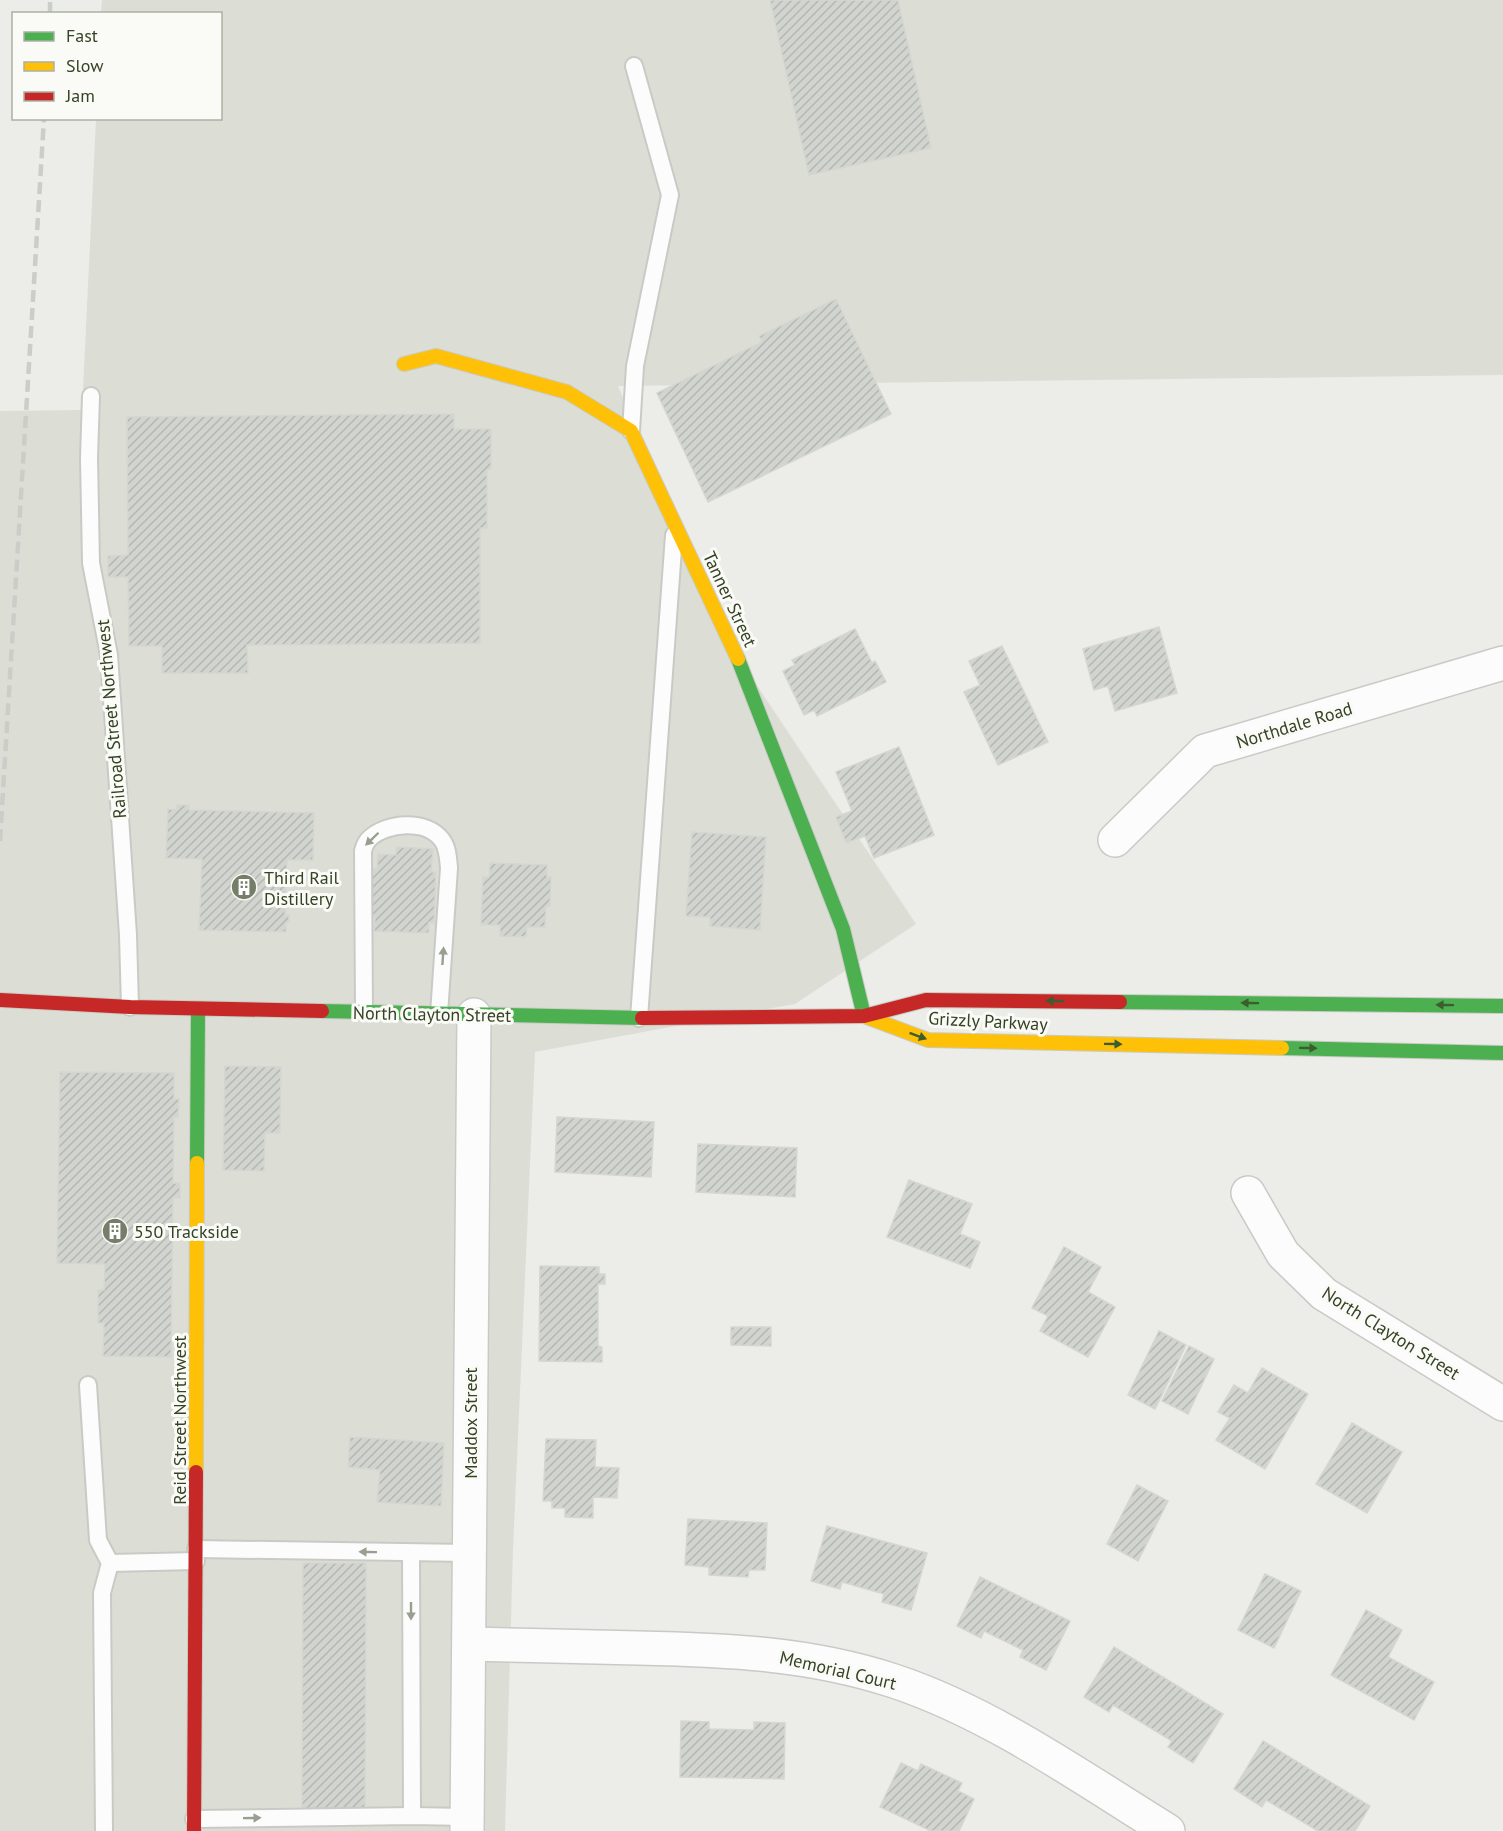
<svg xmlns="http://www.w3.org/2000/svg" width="1503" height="1831" font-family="'PT Sans',sans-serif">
	<defs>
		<pattern id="building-hatch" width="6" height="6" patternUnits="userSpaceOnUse" patternTransform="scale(1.5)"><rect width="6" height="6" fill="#d2d4cf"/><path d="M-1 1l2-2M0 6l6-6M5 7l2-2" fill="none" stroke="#b5b7b2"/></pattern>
	</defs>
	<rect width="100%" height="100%" fill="#ecede8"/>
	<path fill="#dcded6" d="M102 0H1503V375L618 386 734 651 916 924 795 1004 535 1052 513 1550 505 1831H0V411L82 410 96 119 220 118V14L101 13Z"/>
	<g fill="url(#building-hatch)" stroke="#d5d6d1" stroke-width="1.5">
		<path d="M770 0H898L931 148 809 175Z"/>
		<path d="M836 299 891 414 708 502 657 393 762 342 759 336Z"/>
		<path d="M454 414V429H491V469L487 470V528H480V643L247 645 248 673H162V646H129L128 577H108V556L128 555 127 417Z"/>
		<path d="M1159 627 1177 693 1115 711 1108 686 1094 690 1083 649Z"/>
		<path d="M855 629 872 663 875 661 886 682 817 716 814 710 804 715 783 671 795 665 792 660Z"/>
		<path d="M1002 646 1048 742 998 765 964 692 980 685 969 661Z"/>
		<path d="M899 747 934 835 874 858 865 836 846 843 836 817 852 811 836 772Z"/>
		<path d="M177 805H189V810L314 813 313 860H287L285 915H289V922H286V932L199 930 202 859 166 858 168 809 176 810Z"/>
		<path d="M692 832 766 837 760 930 710 926V917L686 916Z"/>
		<path d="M396 847 433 849 431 872H436L434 923 429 922V933L374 931 375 917H370L372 869H377L378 854 396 855Z"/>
		<path d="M490 863 547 865V877H551L550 906H546L545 927H527L526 937 500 936V925H481L483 877H489Z"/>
		<path d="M225 1066 281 1067 280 1133H265L264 1171 223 1170Z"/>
		<path d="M60 1072 174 1073V1099H179L178 1118 174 1117 173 1183H180V1198H173L171 1357 103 1356 104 1323H98V1290H104L105 1264 57 1263Z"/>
		<path d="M557 1117 654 1122 651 1177 555 1172Z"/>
		<path d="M698 1144 797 1148 795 1197 696 1192Z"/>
		<path d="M909 1180 972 1204 960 1234 980 1242 970 1268 887 1237Z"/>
		<path d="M1064 1247 1101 1267 1088 1292 1115 1307 1088 1357 1040 1331 1048 1316 1032 1308Z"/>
		<path d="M540 1266 599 1267V1274H605V1284H598V1346L602 1347V1362L539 1361Z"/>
		<path d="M731 1327H771V1346L731 1345Z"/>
		<path d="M1159 1331 1186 1345 1155 1409 1128 1395Z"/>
		<path d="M1189 1346 1214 1359 1188 1414 1162 1401Z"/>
		<path d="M1262 1368 1308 1394 1265 1469 1216 1440 1230 1418 1218 1412 1234 1385 1248 1393Z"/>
		<path d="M1352 1423 1402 1452 1367 1513 1316 1484Z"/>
		<path d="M350 1437 444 1443 441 1506 377 1502 380 1470 348 1467Z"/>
		<path d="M546 1439 596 1440 595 1467 619 1468 617 1498 593 1497V1518L565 1517V1508H552V1501H543Z"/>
		<path d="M1137 1485 1168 1501 1138 1561 1107 1544Z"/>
		<path d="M688 1519 767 1523 765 1570H749L748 1577 709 1575V1567L685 1565Z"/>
		<path d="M827 1526 927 1553 911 1610 882 1602 884 1594 842 1582 840 1589 811 1581Z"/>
		<path d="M303 1563H366L365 1809H302Z"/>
		<path d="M1265 1574 1301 1591 1274 1648 1238 1630Z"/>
		<path d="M980 1577 1070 1621 1046 1670 1020 1657 1023 1650 984 1631 981 1638 957 1626Z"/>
		<path d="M1366 1610 1402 1630 1388 1657 1434 1682 1414 1720 1331 1675Z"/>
		<path d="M1114 1647 1223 1714 1193 1763 1168 1747 1172 1741 1113 1705 1109 1712 1084 1697Z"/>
		<path d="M681 1721 709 1722V1729L754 1730V1722L785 1723 784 1779 680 1777Z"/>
		<path d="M1263 1741 1370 1806 1355 1831H1318L1266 1800 1262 1807 1234 1789Z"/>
		<path d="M901 1763 918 1771 921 1764 962 1783 958 1791 974 1799 959 1831H931L880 1807Z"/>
	</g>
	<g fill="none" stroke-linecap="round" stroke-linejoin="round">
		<g stroke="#c9cac5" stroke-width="20">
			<g id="lane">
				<path d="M91 396 89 458 91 563 109 655 128 935 130 1007"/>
				<path d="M631 431 635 366 670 195 634 66"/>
				<path d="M364 1012 363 851C364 847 366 842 369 839 386 822 427 819 442 840 448 848 448 859 449 868L439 1014"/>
				<path d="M639 1018 674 535"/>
				<path d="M88 1385 98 1540 110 1563 102 1593 104 1831"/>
				<path d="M196 1549 469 1553"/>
				<path d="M411 1553 412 1816"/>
				<path d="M110 1563 196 1561"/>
				<path d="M194 1819 412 1816 467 1817"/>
			</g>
		</g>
		<g stroke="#c9cac5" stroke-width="36">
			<g id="street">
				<path d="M1115 840 1205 751 1503 663"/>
				<path d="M1248 1193 1283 1254 1324 1294 1503 1404"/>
				<path d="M470 1644C526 1645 582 1647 638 1648 726 1650 809 1653 894 1681 991 1713 1082 1778 1168 1831"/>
				<path d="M467 1831 474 1015"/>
			</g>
		</g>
		<g stroke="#c9cbc3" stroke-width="16">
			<g id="fast">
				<path d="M738 659 843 929 864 1016"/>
				<path d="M1120 1002 1503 1006"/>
				<path d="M322 1011 642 1018"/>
				<path d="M1282 1048 1503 1053"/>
				<path d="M197 1163 198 1009"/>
			</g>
		</g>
		<g stroke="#c9cbc3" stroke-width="16">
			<g id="slow">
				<path d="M404 364 436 356 567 392 631 431 738 659"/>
				<path d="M864 1016 928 1040 1282 1048"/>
				<path d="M196 1472 197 1163"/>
			</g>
		</g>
		<g stroke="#c9cbc3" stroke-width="16">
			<g id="jam">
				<path d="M0 1000 130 1007 322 1011"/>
				<path d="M642 1018 864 1016 926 1000 1120 1002"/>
				<path d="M194 1831 196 1472"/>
			</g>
		</g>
		<use href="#lane" stroke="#fcfcfc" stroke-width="16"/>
		<use href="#street" stroke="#fcfcfc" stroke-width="33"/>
		<use href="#fast" stroke="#4caf50" stroke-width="14"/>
		<use href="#slow" stroke="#ffc107" stroke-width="14"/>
		<use href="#jam" stroke="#c62828" stroke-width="14"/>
		<g stroke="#cbcdc9" stroke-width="4.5" stroke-dasharray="12 6" stroke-linecap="butt">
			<path d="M50 14V0"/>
			<path d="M0 841 44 118"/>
		</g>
	</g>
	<defs><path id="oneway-solid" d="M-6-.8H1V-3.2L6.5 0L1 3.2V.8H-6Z" transform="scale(1.5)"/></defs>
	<g fill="#989f90">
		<use href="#oneway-solid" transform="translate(372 839) rotate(136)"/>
		<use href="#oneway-solid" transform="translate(443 956) rotate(-86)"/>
		<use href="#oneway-solid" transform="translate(368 1552) rotate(-179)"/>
		<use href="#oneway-solid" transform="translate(411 1611) rotate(90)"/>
		<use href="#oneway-solid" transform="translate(252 1818) rotate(-1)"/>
	</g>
	<g fill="#3b5d2f">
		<use href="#oneway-solid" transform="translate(1055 1001) rotate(-179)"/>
		<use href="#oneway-solid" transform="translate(1250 1003) rotate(-179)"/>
		<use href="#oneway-solid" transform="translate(1445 1005) rotate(-179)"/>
		<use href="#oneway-solid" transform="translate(918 1036) rotate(20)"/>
		<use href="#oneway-solid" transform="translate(1113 1044) rotate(1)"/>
		<use href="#oneway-solid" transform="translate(1308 1048) rotate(1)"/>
	</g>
	<defs>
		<g id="building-disc" transform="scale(1.35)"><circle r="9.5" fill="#757e69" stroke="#fafbf7"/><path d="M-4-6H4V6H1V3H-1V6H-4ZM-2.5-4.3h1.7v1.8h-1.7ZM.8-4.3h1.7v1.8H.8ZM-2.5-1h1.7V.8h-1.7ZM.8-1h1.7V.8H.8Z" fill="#fff"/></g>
	</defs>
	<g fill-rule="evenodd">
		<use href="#building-disc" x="244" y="887"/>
		<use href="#building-disc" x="115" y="1231"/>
	</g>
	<g text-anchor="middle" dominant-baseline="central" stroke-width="6" stroke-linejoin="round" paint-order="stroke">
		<g font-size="18" fill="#354224" stroke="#fafbf7">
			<text transform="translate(730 599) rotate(65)">Tanner Street</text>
			<text transform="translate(111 719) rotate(-95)">Railroad Street Northwest</text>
			<text transform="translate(1294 725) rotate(-17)">Northdale Road</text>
			<text transform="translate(432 1014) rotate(1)">North Clayton Street</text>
			<text transform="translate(988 1021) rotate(3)">Grizzly Parkway</text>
			<text transform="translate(1391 1333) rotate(32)">North Clayton Street</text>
			<text transform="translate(179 1420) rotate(-90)">Reid Street Northwest</text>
			<text transform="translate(470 1423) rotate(-90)">Maddox Street</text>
			<text transform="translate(838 1670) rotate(13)">Memorial Court</text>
		</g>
		<g font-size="18" fill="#354224" stroke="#fafbf7" text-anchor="start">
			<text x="264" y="877">Third Rail<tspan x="264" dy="21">Distillery</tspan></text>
			<text x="134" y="1231">550 Trackside</text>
		</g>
	</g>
	<rect x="12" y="12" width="210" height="108" fill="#fafbf7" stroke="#abb1a3" stroke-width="1.5"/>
	<rect x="24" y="32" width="30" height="9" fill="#4caf50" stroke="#abb1a3" stroke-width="1.5"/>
	<text x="66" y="42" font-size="18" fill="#354224">Fast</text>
	<rect x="24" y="62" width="30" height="9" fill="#ffc107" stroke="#abb1a3" stroke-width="1.5"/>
	<text x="66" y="72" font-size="18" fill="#354224">Slow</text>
	<rect x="24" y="92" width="30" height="9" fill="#c62828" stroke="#abb1a3" stroke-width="1.5"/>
	<text x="66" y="102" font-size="18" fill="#354224">Jam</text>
</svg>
